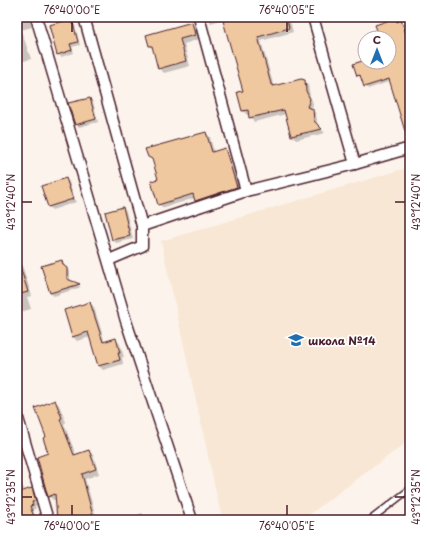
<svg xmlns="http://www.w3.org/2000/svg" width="427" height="537" font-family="'Playpen Sans',sans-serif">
	<rect width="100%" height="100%" fill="#fcf4ec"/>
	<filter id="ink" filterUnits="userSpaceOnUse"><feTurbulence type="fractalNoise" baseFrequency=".025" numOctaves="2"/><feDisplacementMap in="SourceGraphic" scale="8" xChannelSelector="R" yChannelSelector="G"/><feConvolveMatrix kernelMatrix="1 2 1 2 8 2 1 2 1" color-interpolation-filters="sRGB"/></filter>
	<g filter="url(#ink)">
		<path fill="#f8e7d5" d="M410 167V440L302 520H222L161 241Z"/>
		<g fill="#0003">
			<path d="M17 17H29L32 27 21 30 31 59 17 63Z"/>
			<path d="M207 17H289L293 32 261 41 274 87 304 81 308 85 310 96 313 103 312 109 316 114 318 126 325 133 296 140 292 136 286 114 254 122 249 114 247 115 243 111 244 92 224 19 211 23Z"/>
			<path d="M396 19 404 24 410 41V136L391 81 368 89 362 78 357 75 365 61 389 62V38H381Z"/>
			<path d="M71 20 74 23 80 45 72 47 74 53 61 57 58 54Z"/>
			<path d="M191 23 196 28 199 39 184 44 190 66 164 73 159 68 154 50 150 46Z"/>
			<path d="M89 99 93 102 98 122 79 127 76 124Z"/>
			<path d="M206 133 210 137 214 152 224 149 228 153 240 191 200 205 195 198 163 208 159 204V180L153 160 149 156Z"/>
			<path d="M66 179 69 182 76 202 52 210 49 207Z"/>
			<path d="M123 208 126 211 133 239 116 243 113 240Z"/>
			<path d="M17 254 19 256 32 296 27 297 31 309 17 313Z"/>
			<path d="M61 261 70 272V281L81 287 54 296 50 293Z"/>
			<path d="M90 303 94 307 105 343 116 340 120 344 124 357H122L123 364 103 370 99 366 90 337 77 341 73 337 65 311Z"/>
			<path d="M55 401 59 405 66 422 64 424 76 455 89 451 93 455 99 474 85 479 97 520H59L57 499 53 500 49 496 50 453 47 438Z"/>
			<path d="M17 473 25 491 31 489 35 492 39 505 35 506 36 508 33 510 37 520H17Z"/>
			<path d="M142 513 147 520H126Z"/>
		</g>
		<g fill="#f0c89f" stroke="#4a1f2b">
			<path d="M222 17H286L289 28 258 37 271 84H273V86L301 79 305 80 306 91 310 99 307 107 313 109 314 121 322 129 291 136 284 110 249 118 248 110 242 111 237 92 243 91Z"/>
			<path d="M396 18 397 22 401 20 410 45V140L408 141 389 79 364 87 360 75 357 76 353 64 365 60V62H389V38H380L375 25Z"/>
			<path d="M72 19 78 42 70 44 72 50 57 55 49 25Z"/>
			<path d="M192 22 195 35 180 39 186 61 158 69 152 46H149L146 35Z"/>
			<path d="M90 98 96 119 75 125 68 103Z"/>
			<path d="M206 132 212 152 225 148 237 187 195 201 193 194 158 205 151 181 158 179 152 159 148 157 145 149Z"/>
			<path d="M66 178 73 199 48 207 41 186Z"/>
			<path d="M123 207 130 236 112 240 105 212Z"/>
			<path d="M62 260 63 265 67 268V279L80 284 50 293 41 266Z"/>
			<path d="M17 263H19L28 292 17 295Z"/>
			<path d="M90 302 103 342 116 338 120 353H118L120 360 98 366 88 332 72 337 64 310Z"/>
			<path d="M55 400 62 418 60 419 74 455 89 450 96 469 82 474 94 520H57L55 494 48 497 37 457 48 453 43 438 46 437 35 408Z"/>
			<path d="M32 488 36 501 32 502 33 505 30 506 35 520H17V493Z"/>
		</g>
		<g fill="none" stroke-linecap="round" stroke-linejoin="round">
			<g stroke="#4a1f2b" stroke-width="8">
				<path id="service" d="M370 520 410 489"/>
			</g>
			<g stroke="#4a1f2b" stroke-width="13">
				<g id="minor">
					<path d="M36 17 126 321 192 520"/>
					<path d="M84 17 142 226"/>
					<path d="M199 17 246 191"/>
					<path d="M313 17 355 164"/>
					<path d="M109 260 142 246V226L246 191 355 164 410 148"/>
					<path d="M17 415 48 520"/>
				</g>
			</g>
			<use href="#service" stroke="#fff" stroke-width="5"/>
			<use href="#minor" stroke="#fff" stroke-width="10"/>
		</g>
	</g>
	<path fill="none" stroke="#4a1f2b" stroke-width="1.5" d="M72 22V32M287 22V32M22 202H32M395 202H405M22 497H32M395 497H405M72 505V515M287 505V515"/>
	<defs>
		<g id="school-bare" transform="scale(1.2)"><path d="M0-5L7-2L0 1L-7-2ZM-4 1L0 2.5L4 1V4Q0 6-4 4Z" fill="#1f6fb2" stroke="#fff" stroke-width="2.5" paint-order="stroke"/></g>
	</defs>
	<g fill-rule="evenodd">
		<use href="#school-bare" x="296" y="340"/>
	</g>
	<g text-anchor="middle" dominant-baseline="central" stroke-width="3.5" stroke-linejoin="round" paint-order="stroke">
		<g font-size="11" font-weight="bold" fill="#4a1f2b" stroke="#fff" text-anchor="start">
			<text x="308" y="340">школа №14</text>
		</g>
	</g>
	<rect width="427" height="537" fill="none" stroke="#fff" stroke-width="44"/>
	<g transform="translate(377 50)"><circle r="19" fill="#ffffff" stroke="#b7a5aa"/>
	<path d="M0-3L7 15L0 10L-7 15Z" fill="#1f6fb2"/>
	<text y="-6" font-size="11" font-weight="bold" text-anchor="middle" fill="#4a1f2b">С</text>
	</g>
	<rect x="22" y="22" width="383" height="493" fill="none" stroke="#4a1f2b" stroke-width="1.5"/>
	<g font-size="10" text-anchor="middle" fill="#4a1f2b">
		<text x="72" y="14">76°40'00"E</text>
		<text x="287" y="14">76°40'05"E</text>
		<text transform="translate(11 202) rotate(-90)" y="4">43°12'40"N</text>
		<text transform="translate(416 202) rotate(-90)" y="4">43°12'40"N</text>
		<text transform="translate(11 497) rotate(-90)" y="4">43°12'35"N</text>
		<text transform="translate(416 497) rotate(-90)" y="4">43°12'35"N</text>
		<text x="72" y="530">76°40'00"E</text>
		<text x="287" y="530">76°40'05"E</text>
	</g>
</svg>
